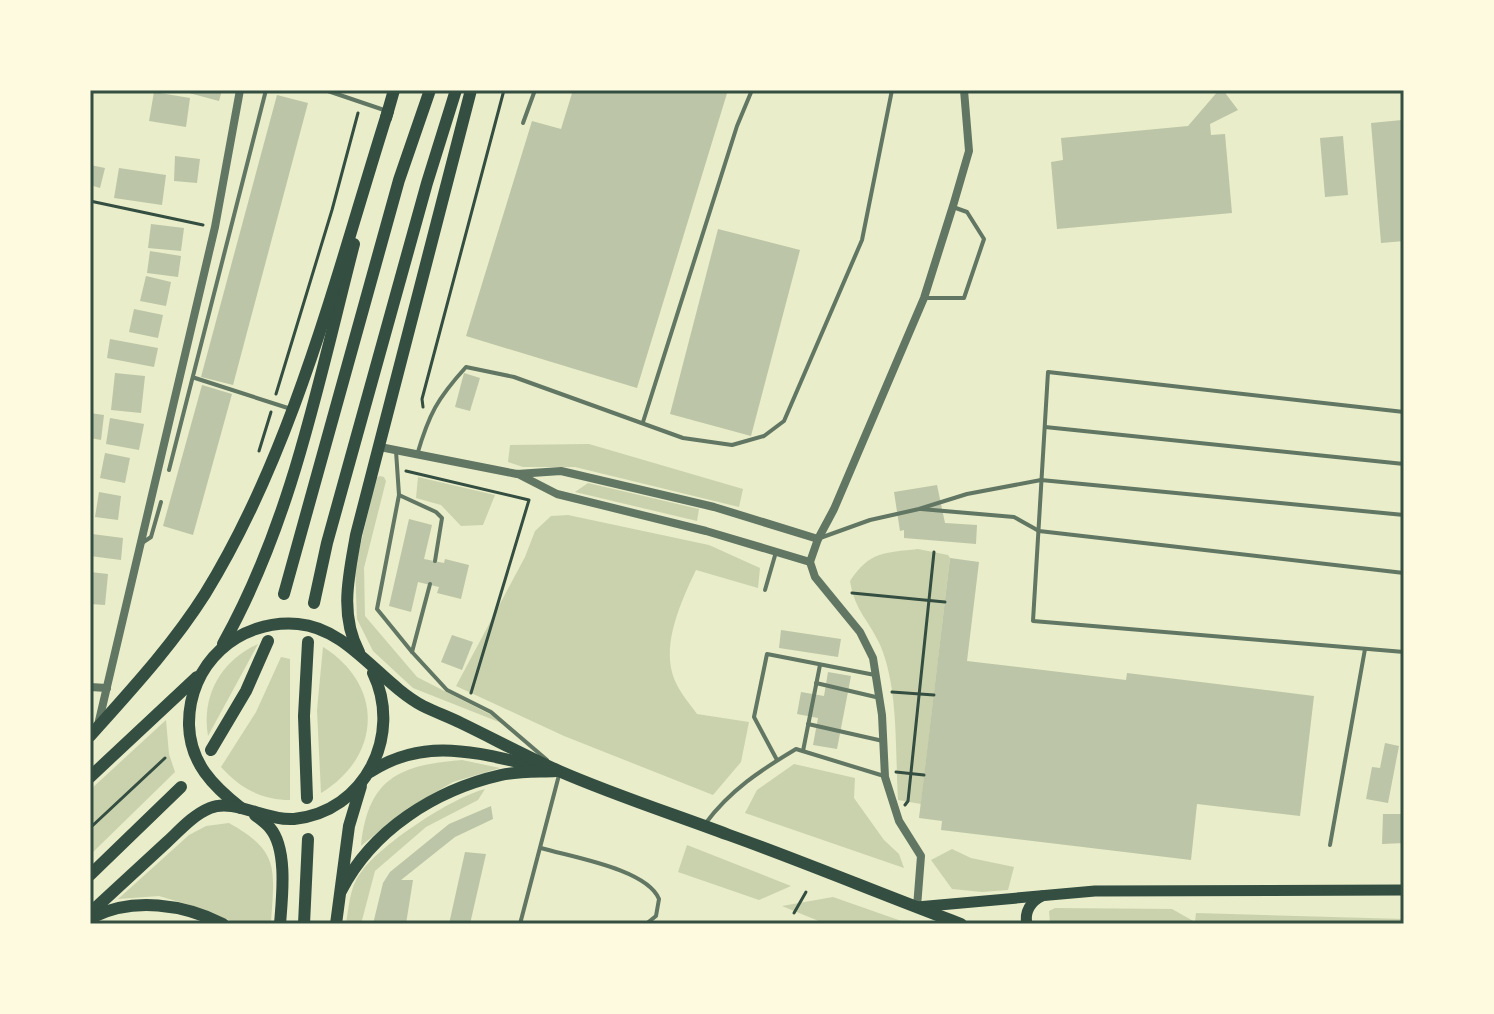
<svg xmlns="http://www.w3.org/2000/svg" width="1494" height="1014" font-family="'Alegreya Sans',sans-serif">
	<rect width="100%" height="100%" fill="#e9edc9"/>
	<g fill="#cad2ad">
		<path d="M589 444 743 489 739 507 575 467H523L508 462 510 445Z"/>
		<path d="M380 476 384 477 386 481 364 568 365 616 417 677 505 722 504 724 413 688 373 651 357 619 355 568 376 478Z"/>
		<path d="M418 477 495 495 483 525 461 526 441 505 416 498Z"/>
		<path d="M588 483 699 509 697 521 575 492Z"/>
		<path d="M568 515 709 545 760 568 758 588 696 570C681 602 659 648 676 683 681 694 690 704 697 714L749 722 741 762 713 795 564 736 456 686 525 557 535 531 551 516Z"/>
		<path d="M918 549 948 555 950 558 921 804 898 800C895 752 899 692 881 647 870 621 855 612 850 581 870 551 884 553 918 549Z"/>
		<path d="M258 644 208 736C201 696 221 660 258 644Z"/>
		<path d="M323 647C384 685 382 756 321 793L317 710Z"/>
		<path d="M281 657 290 659V800C261 800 240 788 221 767L256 712Z"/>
		<path d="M166 720 169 754 175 772 90 855V790Z"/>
		<path d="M462 760 500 768 453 782 405 810 361 846C368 779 398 765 462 760Z"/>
		<path d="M794 764 855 778 854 798 884 840 899 854 904 868 745 813 757 790Z"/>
		<path d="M485 789 478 800 426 827 375 871 361 924H346C349 906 350 885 362 871 383 843 451 798 485 789Z"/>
		<path d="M229 823C281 852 274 870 271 924H238L193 906 159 896 118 899 189 835 206 826Z"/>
		<path d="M687 845 791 886 759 900 678 872Z"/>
		<path d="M952 849 971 858 1014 867 1008 890 982 892 952 889 931 860Z"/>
		<path d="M833 897 910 924H826L782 906Z"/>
		<path d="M1055 908 1172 909 1195 922 1196 913 1404 919V924H1050L1049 911Z"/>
	</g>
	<g fill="#bcc5a7">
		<path d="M189 90H222L219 101 189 93Z"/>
		<path d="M573 90H728L637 388 466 336 532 121 561 129Z"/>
		<path d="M1219 90H1223L1238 110 1210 124 1211 135 1225 134 1232 213 1057 229 1051 162 1063 160 1061 138 1188 126Z"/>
		<path d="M154 92 190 98 186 127 149 121Z"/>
		<path d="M277 95 308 103 233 385 201 377Z"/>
		<path d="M1402 120 1404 241 1381 243 1371 123Z"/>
		<path d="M1343 136 1348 195 1325 197 1320 138Z"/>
		<path d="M175 156 200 159 197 183 174 181Z"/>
		<path d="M90 165 105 168 100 188 90 185Z"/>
		<path d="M119 168 166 175 162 205 114 198Z"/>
		<path d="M151 224 184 228 181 251 148 248Z"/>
		<path d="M718 229 800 250 751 436 670 414Z"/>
		<path d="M150 251 181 256 178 277 147 273Z"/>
		<path d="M146 276 171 282 166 306 140 301Z"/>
		<path d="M134 309 163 315 158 338 129 332Z"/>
		<path d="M110 339 158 348 154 367 107 358Z"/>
		<path d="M115 373 145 376 141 413 111 410Z"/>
		<path d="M464 373 480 378 470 411 455 407Z"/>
		<path d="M202 385 232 394 193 535 163 526Z"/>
		<path d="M90 413 104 415 101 440 90 438Z"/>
		<path d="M110 418 144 424 139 450 106 444Z"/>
		<path d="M105 453 130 458 125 483 100 478Z"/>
		<path d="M937 485 945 523 977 525 976 544 904 538V530L900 531 894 492Z"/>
		<path d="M99 492 121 496 118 520 95 517Z"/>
		<path d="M409 519 432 525 424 559 444 563 445 559 469 565 461 599 437 593 439 587 418 582 411 612 389 606Z"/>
		<path d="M92 534 123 538 121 560 90 556Z"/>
		<path d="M950 558 979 562 967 661 1126 680 1127 673 1314 696 1300 816 1197 804 1191 860 941 830 942 821 919 818Z"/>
		<path d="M90 572 108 574 105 605 90 604Z"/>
		<path d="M781 630 841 639 838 657 779 648Z"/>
		<path d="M452 635 473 642 462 670 441 662Z"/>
		<path d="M828 672 851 676 837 749 813 745 818 718 797 714 801 692 824 696Z"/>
		<path d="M1385 743 1399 746 1388 803 1366 799 1372 767 1380 768Z"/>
		<path d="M491 806 493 819 455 837 401 880H413L406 924H373L383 883 390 872 449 824Z"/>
		<path d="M1383 814H1404V843L1382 844Z"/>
		<path d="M465 852 486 854 470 924H449Z"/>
	</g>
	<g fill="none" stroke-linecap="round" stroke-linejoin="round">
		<g stroke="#344e41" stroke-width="3">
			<path d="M90 201 203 225"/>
			<path d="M276 394 332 210 358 113"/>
			<path d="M423 407 422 399 504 90"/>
			<path d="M259 451 271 412"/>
			<path d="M406 471 529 500 471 693"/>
			<path d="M852 593 945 602"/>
			<path d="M892 692 934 695"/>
			<path d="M896 772 924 775"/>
			<path d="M905 805 908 801 934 552"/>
			<path d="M90 828 165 758"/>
			<path d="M794 913 806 892"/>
		</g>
		<g stroke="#617663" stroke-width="4">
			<path d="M325 90 387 111"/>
			<path d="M523 123 535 90"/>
			<path d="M926 298H964L984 239 967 212 953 207"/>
			<path d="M195 378 291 409"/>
			<path d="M1404 412 1048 372 1033 621 1404 652"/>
			<path d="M643 422 737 126 752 90"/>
			<path d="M1045 427 1404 464"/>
			<path d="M396 451 399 495 377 609 412 652 447 690 491 712 547 760"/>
			<path d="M417 455C429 414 437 399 466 367L514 377 683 438 732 445 764 436 784 421 862 240 892 90"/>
			<path d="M169 470 266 90"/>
			<path d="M399 495 436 512 442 518 435 561"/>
			<path d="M921 509 1014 517 1039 531 1404 573"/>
			<path d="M820 538 870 520 919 509 967 494 1041 480 1404 515"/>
			<path d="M142 543 151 537 161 502"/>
			<path d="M765 590 776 552"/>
			<path d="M412 652 430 584"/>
			<path d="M816 683 880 698"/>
			<path d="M808 724 883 741"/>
			<path d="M803 751 820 665"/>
			<path d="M777 760 754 717 767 654 875 675"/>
			<path d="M705 824C730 790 761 770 796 749L884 776"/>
			<path d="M1330 845 1365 649"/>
			<path d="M541 848C571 857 647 869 659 899L656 916 646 924"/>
			<path d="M520 924 559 775"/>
		</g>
		<g stroke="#617663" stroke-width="8">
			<path d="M380 447 517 474 561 471 714 507 818 539"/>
			<path d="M518 474 557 494 706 531 810 562"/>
			<path d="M90 687 107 688"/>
			<path d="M98 725 215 227 240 90"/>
			<path d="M917 907 921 856 899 821 885 777 882 715 873 658 860 632 815 577 810 562 818 539 834 509 924 298 953 206 969 151 964 90"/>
		</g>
		<g stroke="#344e41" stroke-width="11">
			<path d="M917 907 1095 891 1404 890"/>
			<path d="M1027 924C1024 912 1031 901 1042 896"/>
		</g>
		<g stroke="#344e41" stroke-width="12">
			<path d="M386 118 394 90"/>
			<path d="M284 594 399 180 430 90"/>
			<path d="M314 603 327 543 427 183 456 90"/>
			<path d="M223 644C292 521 319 379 354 244"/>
			<path d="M359 652C339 614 349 575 356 535L471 90"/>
			<path d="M90 736C131 690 172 646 205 594 294 450 337 272 388 111"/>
			<path d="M211 750 246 691 268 641"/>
			<path d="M370 772C427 735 479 754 541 767"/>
			<path d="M90 777 197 677"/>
			<path d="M307 798 304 716 308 642"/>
			<path d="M241 808C213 786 190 763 189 725 188 664 238 619 298 624 348 628 380 683 423 706 435 712 449 717 461 723 494 739 526 756 559 771 614 795 673 814 729 835 807 863 883 895 961 924"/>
			<path d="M255 815C260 819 266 823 270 828 288 849 282 898 280 924"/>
			<path d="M90 875 181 787"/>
			<path d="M341 891C372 830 435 790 501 775 519 771 538 772 556 771"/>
			<path d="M90 913C116 889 141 866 167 842 180 830 193 815 210 808 234 798 266 821 294 819 365 812 403 735 373 673"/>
			<path d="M93 917C133 897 183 904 223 924"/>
			<path d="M304 924 308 839"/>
			<path d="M336 924 349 826 361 786"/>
		</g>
	</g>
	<rect width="1494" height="1014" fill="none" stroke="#fefae0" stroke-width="184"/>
	<rect x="92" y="92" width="1310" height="830" fill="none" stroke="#344e41" stroke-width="3"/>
</svg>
